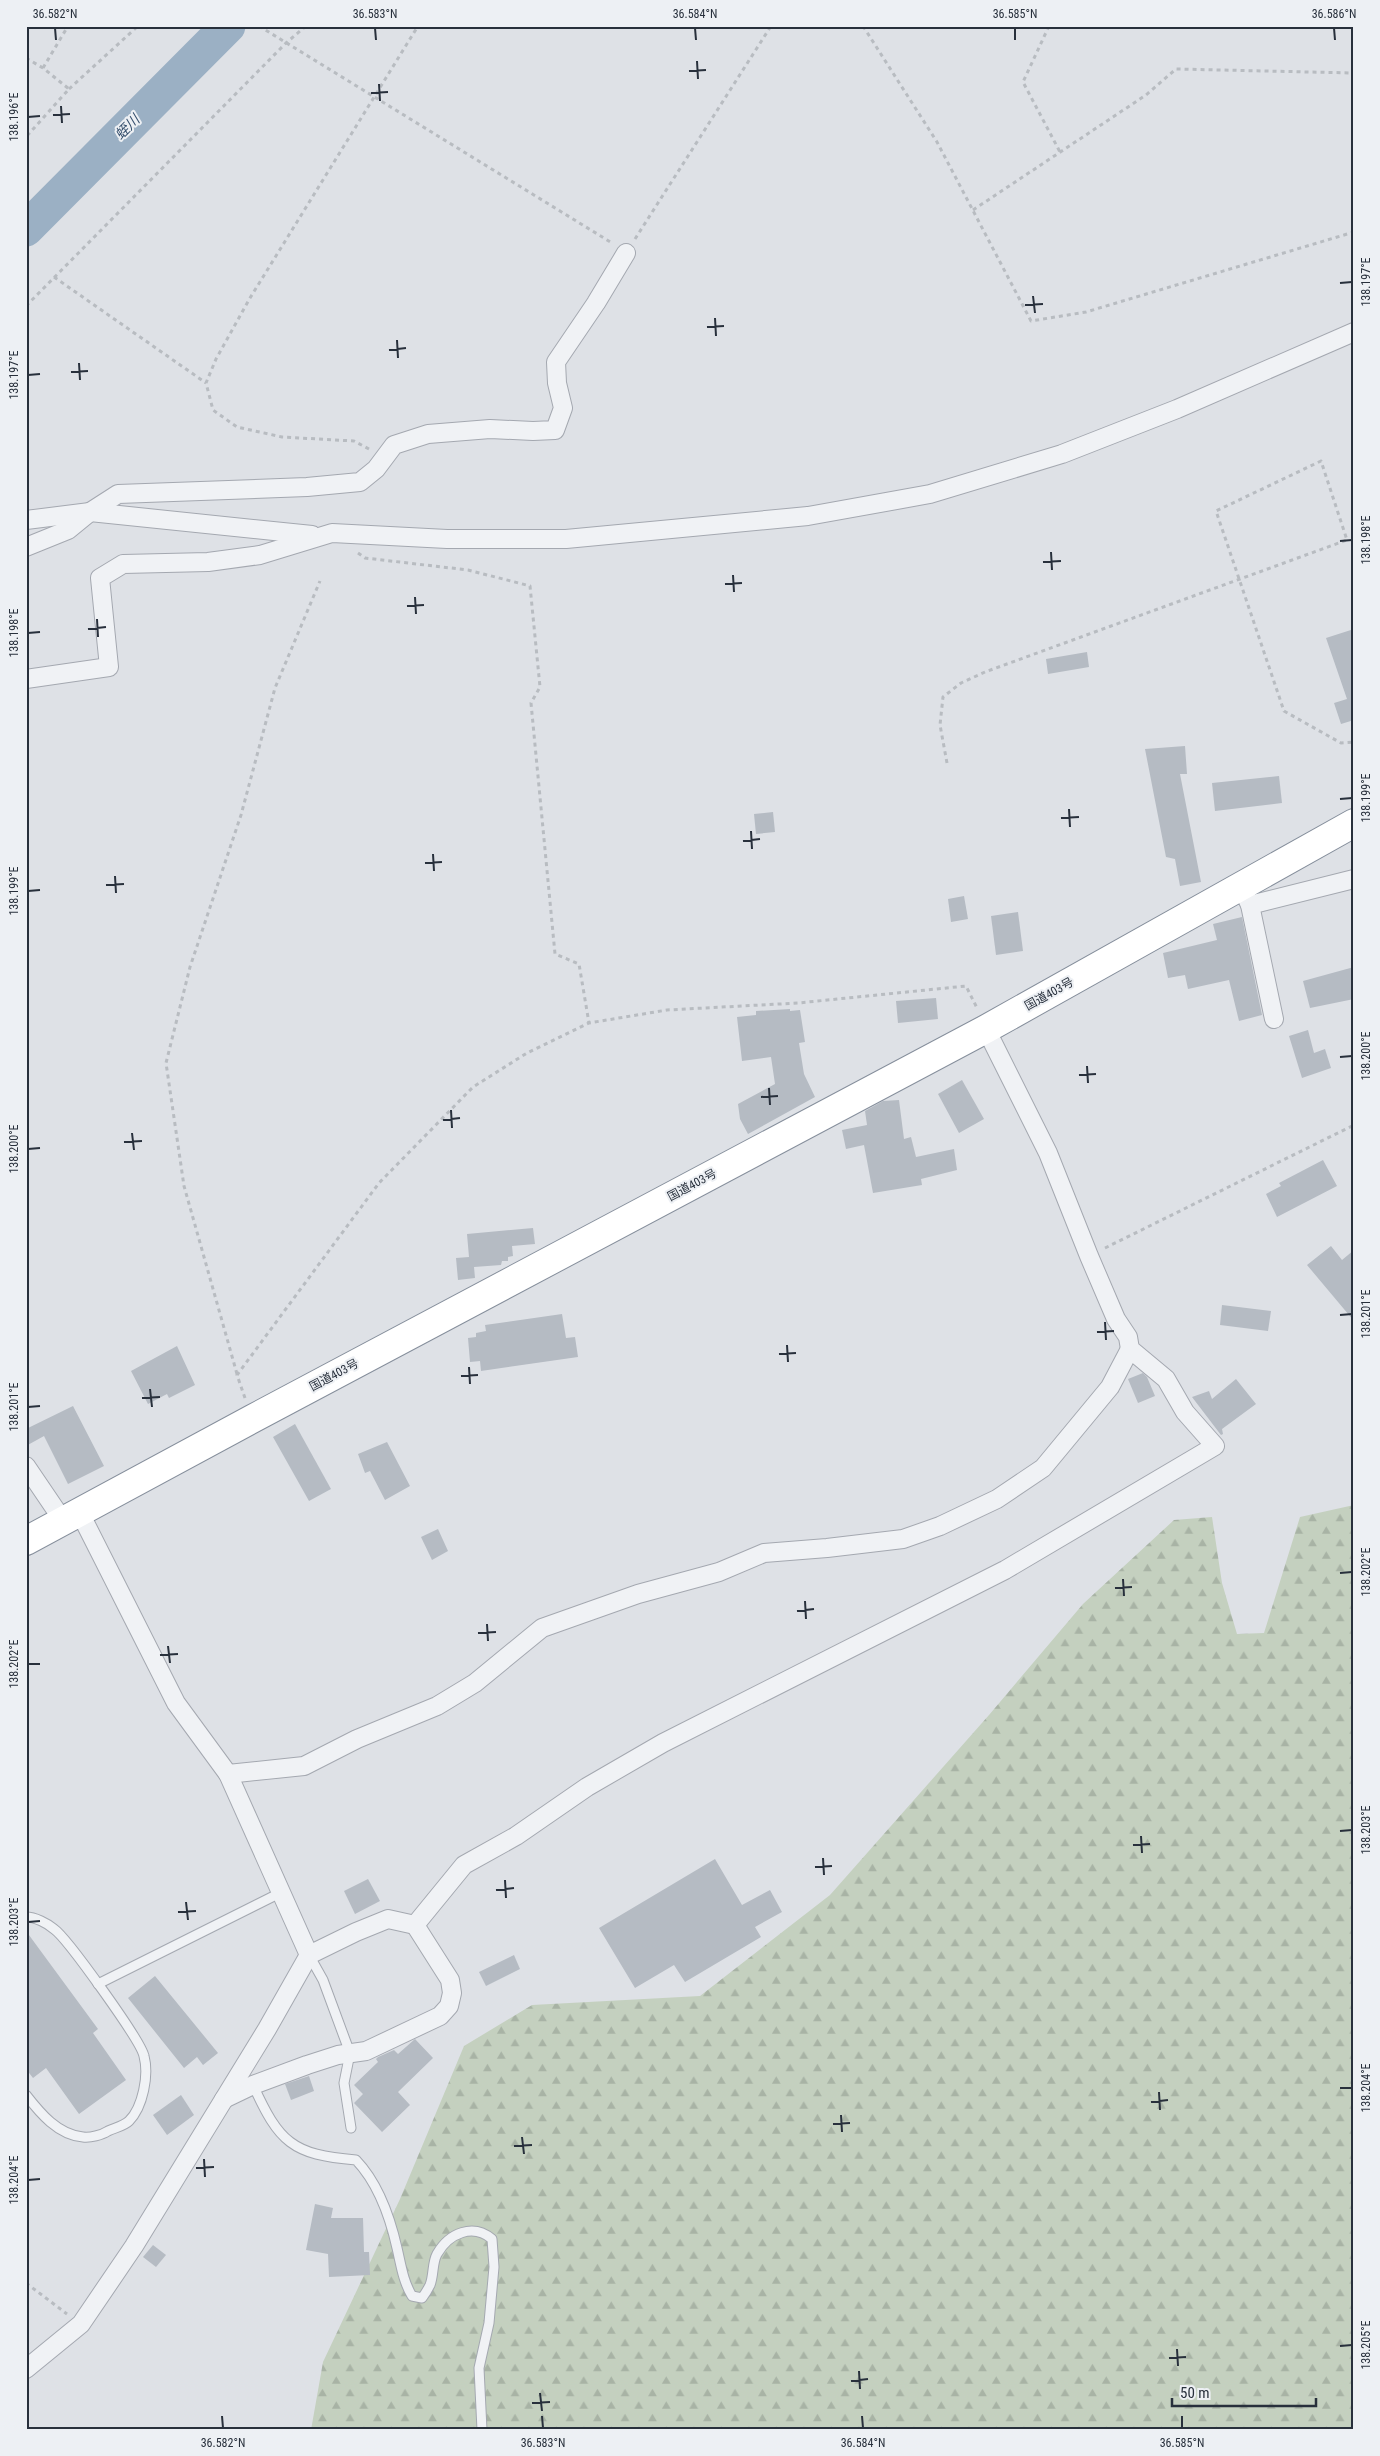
<svg xmlns="http://www.w3.org/2000/svg" width="1380" height="2456" font-family="'Roboto Condensed','Noto Sans JP',sans-serif">
	<defs>
		<pattern id="forest-firs" width="22" height="20" patternUnits="userSpaceOnUse" patternTransform="scale(1.25)"><rect width="22" height="20" fill="#c4d0bf"/><path d="M5 1l3.5 6h-7zM16 11l3.5 6h-7z" fill="#a8b3a5"/></pattern>
	</defs>
	<rect width="100%" height="100%" fill="#dee1e6"/>
	<path fill="url(#forest-firs)" d="M1354 1505V2430H311L323 2362 400 2199 464 2046 532 2005 700 1996 830 1895 989 1715 1083 1604 1174 1520 1212 1517 1222 1583 1237 1634 1264 1633 1300 1517Z"/>
	<g fill="none" stroke-linecap="round" stroke-linejoin="round">
		<path stroke="#9bb0c4" stroke-width="35" d="M26 229 228 26"/>
	</g>
	<g fill="#b5bbc3">
		<path d="M1354 629V720L1341 724 1334 703 1347 699 1326 638Z"/>
		<path d="M1087 652 1089 667 1048 674 1046 659Z"/>
		<path d="M1185 746 1187 774H1180L1201 882 1180 886 1175 859 1166 857 1145 749Z"/>
		<path d="M1279 776 1282 803 1215 811 1212 783Z"/>
		<path d="M773 812 775 832 756 834 754 814Z"/>
		<path d="M964 896 968 919 951 922 948 899Z"/>
		<path d="M1018 912 1023 951 996 955 991 916Z"/>
		<path d="M1242 917 1262 1015 1239 1021 1229 980 1188 989 1185 975 1168 978 1163 953 1217 940 1213 924Z"/>
		<path d="M1354 967V999L1310 1008 1303 981Z"/>
		<path d="M936 998 938 1019 898 1023 896 1001Z"/>
		<path d="M790 1009V1011L800 1010 805 1042 799 1043 804 1074 815 1097 748 1134 740 1119 738 1104 775 1084 771 1057 742 1061 737 1017 756 1015V1011Z"/>
		<path d="M1308 1030 1314 1053 1325 1049 1331 1068 1302 1078 1289 1036Z"/>
		<path d="M962 1080 984 1119 959 1133 938 1094Z"/>
		<path d="M899 1100 904 1139 911 1137 916 1157 954 1149 957 1170 921 1179 922 1185 873 1193 864 1145 846 1149 842 1130 867 1125 865 1111 883 1101Z"/>
		<path d="M1323 1160 1337 1186 1277 1217 1266 1194 1281 1186 1279 1183Z"/>
		<path d="M533 1228 535 1244 512 1246 513 1256 508 1257V1261H502L501 1265 474 1267 475 1278 458 1280 456 1258 469 1257 467 1234Z"/>
		<path d="M1331 1246 1342 1260 1354 1250V1321L1307 1265Z"/>
		<path d="M1222 1305 1271 1311 1268 1331 1220 1325Z"/>
		<path d="M562 1314 566 1338 575 1337 578 1357 481 1371 480 1361 470 1362 468 1338 476 1337V1333L486 1331 485 1325Z"/>
		<path d="M177 1346 195 1385 169 1398 167 1394 148 1404 131 1371Z"/>
		<path d="M1143 1373 1147 1377 1155 1396 1138 1403 1128 1379Z"/>
		<path d="M1236 1379 1256 1404 1222 1429 1223 1434 1221 1435 1192 1397 1209 1391 1212 1399Z"/>
		<path d="M73 1406 104 1466 68 1484 44 1436 26 1446V1429Z"/>
		<path d="M295 1424 331 1489 309 1501 273 1437Z"/>
		<path d="M387 1442 410 1486 385 1500 370 1471 365 1473 358 1454Z"/>
		<path d="M438 1529 448 1551 432 1560 421 1537Z"/>
		<path d="M715 1859 742 1905 770 1890 782 1912 755 1927 761 1937 685 1982 674 1965 635 1988 599 1928Z"/>
		<path d="M368 1879 380 1901 355 1914 344 1891Z"/>
		<path d="M26 1931 98 2029 93 2033 126 2080 79 2114 46 2068 33 2078 26 2069Z"/>
		<path d="M514 1955 520 1969 486 1986 479 1972Z"/>
		<path d="M155 1976 218 2053 203 2065 197 2057 184 2068 128 1998Z"/>
		<path d="M415 2039 433 2058 398 2092 410 2105 382 2132 354 2103 363 2094 354 2085 378 2062 376 2059 378 2057 394 2050 398 2054Z"/>
		<path d="M309 2076 314 2091 291 2100 285 2084Z"/>
		<path d="M181 2095 194 2115 167 2135 153 2115Z"/>
		<path d="M315 2204 333 2208 331 2218H363L364 2252H369L370 2275 329 2277 328 2254 306 2250Z"/>
		<path d="M153 2245 166 2255 156 2267 143 2257Z"/>
	</g>
	<g fill="none" stroke-linecap="round" stroke-linejoin="round">
		<g stroke="#a4a8b0" stroke-width="11">
			<g id="lane">
				<path d="M26 1917C35 1917 47 1923 54 1929 67 1938 141 2041 144 2056 149 2075 143 2107 129 2121 124 2126 114 2128 108 2131 102 2135 90 2138 83 2137 58 2135 40 2113 26 2095"/>
				<path d="M309 1955 323 1980 350 2053 344 2083 351 2128"/>
				<path d="M98 1984 282 1892"/>
				<path d="M253 2085C279 2142 292 2155 356 2160 378 2183 390 2217 397 2248 401 2265 403 2281 412 2296L422 2298C425 2294 428 2289 430 2285 434 2275 432 2263 437 2254 449 2233 473 2223 492 2239L494 2267 489 2323 479 2368 482 2430"/>
			</g>
		</g>
		<g stroke="#a4a8b0" stroke-width="20">
			<g id="street">
				<path d="M26 520 90 512 312 535"/>
				<path d="M26 547 68 530 90 512 118 494 307 487 360 482 376 469 394 445 428 434 490 429 533 431 555 430 563 408 557 383 556 362 596 303 626 253"/>
				<path d="M26 679 109 667 100 578 123 564 208 562 260 555 332 533 447 539H566L808 516 930 494 1062 454 1177 409 1354 332"/>
				<path d="M1241 886 1250 905 1274 1019"/>
				<path d="M1250 905 1354 879"/>
				<path d="M26 1466 64 1522"/>
				<path d="M80 1513 176 1703 228 1774 309 1955"/>
				<path d="M228 1774 304 1766 357 1739 437 1706 475 1683 542 1628 638 1594 719 1572 764 1553 827 1548 903 1539 940 1526 997 1499 1043 1468 1110 1387 1130 1349"/>
				<path d="M224 2099 253 2085 307 2065 338 2055 366 2051 440 2016 449 2006 452 1993 450 1980 415 1925"/>
				<path d="M26 2369 81 2324 134 2246 267 2029 309 1955 356 1932 388 1919 415 1925 464 1865 516 1836 587 1787 663 1743 1005 1570 1215 1446 1185 1412 1166 1379 1130 1349 1128 1337 1116 1319 1089 1256 1048 1153 986 1029"/>
			</g>
		</g>
		<g stroke="#868f9c" stroke-width="30">
			<path id="highway" d="M26 1541 252 1419 986 1029 1354 823"/>
		</g>
		<g stroke="#b8bcc1" stroke-width="3" stroke-dasharray="4 4" stroke-linecap="butt">
			<path d="M259 26 612 243"/>
			<path d="M863 26 937 142 1031 321 1086 312 1354 232"/>
			<path d="M1049 26 1023 82 1060 152"/>
			<path d="M26 58 43 68 69 89 26 137"/>
			<path d="M43 68 68 26"/>
			<path d="M69 89 138 26"/>
			<path d="M973 210 1146 95 1176 69 1354 73"/>
			<path d="M635 239 771 26"/>
			<path d="M54 277 206 383"/>
			<path d="M26 306 286 43 306 26"/>
			<path d="M369 449 354 441 282 437 237 427 213 410 206 383 216 359 250 298 418 26"/>
			<path d="M358 553 365 558 468 570 530 586 540 687 531 703 555 954 579 964 589 1023"/>
			<path d="M947 763 940 725 943 697 961 683 985 672 1347 540 1321 461 1216 511 1284 711 1341 743 1354 742"/>
			<path d="M1352 1196 1354 1198"/>
			<path d="M1105 1248 1354 1125"/>
			<path d="M237 1374 184 1186 166 1063 190 967 241 815 275 688 320 581"/>
			<path d="M245 1398 237 1375 379 1183 473 1087 527 1053 589 1023 667 1010 798 1003 966 986 977 1008"/>
			<path d="M26 2283 67 2314"/>
		</g>
		<use href="#lane" stroke="#f0f2f5" stroke-width="9"/>
		<use href="#street" stroke="#f0f2f5" stroke-width="18"/>
		<use href="#highway" stroke="#fff" stroke-width="28"/>
	</g>
	<path fill="none" stroke="#28303c" stroke-width="2" d="M55 28 56 40M375 28 376 40M695 28 696 40M1015 28V40M1334 28 1335 40M697 61 698 79M689 71 706 70M379 84 380 101M371 93 388 92M61 106 62 123M53 115 70 114M28 117 40 116M1340 283 1352 282M1033 296 1035 313M1025 305 1043 304M715 318 716 336M707 327 724 326M397 340 398 358M389 350 406 348M79 363 80 380M71 372 88 371M28 375 40 374M1340 541 1352 540M1051 552 1052 570M1043 562 1061 561M733 575 734 592M725 584 742 583M415 597 416 614M407 606 424 605M97 619 98 637M88 629 106 627M28 633 40 632M1340 799 1352 798M1069 809 1070 827M1061 818 1079 817M751 831 752 849M743 841 760 839M433 854 434 871M425 863 442 862M115 876 116 893M106 885 124 884M28 891 40 890M1340 1057 1352 1056M1087 1066 1088 1083M1079 1075 1096 1074M769 1088 770 1105M761 1097 778 1096M451 1110 452 1128M443 1120 460 1118M132 1133 134 1150M124 1142 142 1141M28 1149 40 1148M1340 1315 1352 1314M1105 1322 1106 1340M1097 1332 1114 1331M787 1345 788 1362M779 1354 796 1353M469 1367 470 1384M461 1376 478 1375M150 1389 152 1407M142 1398 160 1397M28 1407 40 1406M1340 1573 1352 1572M1123 1579 1124 1596M1115 1588 1132 1587M805 1601 806 1619M797 1611 814 1609M487 1624 488 1641M478 1633 496 1632M168 1646 170 1663M160 1655 178 1654M28 1664H40M1340 1831 1352 1830M1141 1836 1142 1853M1133 1845 1150 1844M823 1858 824 1875M815 1867 832 1866M505 1880 506 1898M496 1890 514 1888M186 1902 188 1920M178 1912 196 1911M28 1922 40 1921M1340 2088H1352M1159 2092 1160 2110M1151 2102 1168 2100M841 2115 842 2132M833 2124 850 2123M522 2137 524 2154M514 2146 532 2145M204 2159 205 2177M196 2168 214 2167M28 2180 40 2179M1340 2346 1352 2345M1177 2349 1178 2366M1169 2358 1186 2357M859 2371 860 2389M851 2381 868 2379M540 2393 542 2411M532 2403 550 2402M222 2416 223 2428M542 2416 543 2428M862 2416 863 2428M1182 2416V2428"/>
	<g text-anchor="middle" dominant-baseline="central" stroke-width="4" stroke-linejoin="round" paint-order="stroke">
		<g font-size="12" fill="#28303c" stroke="#edf0f4">
			<text transform="translate(1049 994) rotate(-29)">国道403号</text>
			<text transform="translate(692 1185) rotate(-28)">国道403号</text>
			<text transform="translate(334 1375) rotate(-28)">国道403号</text>
		</g>
		<g font-size="14" font-style="italic" fill="#354f6d" stroke="#edf0f4">
			<text transform="translate(127 127) rotate(-45)">蛭川</text>
		</g>
	</g>
	<rect width="1380" height="2456" fill="none" stroke="#edf0f4" stroke-width="55"/>
	<path d="M1172 2398v8h144v-8" fill="none" stroke="#28303c" stroke-width="2.5"/>
	<text x="1180" y="2398" font-size="15" fill="#28303c" stroke="#edf0f4" stroke-width="4" paint-order="stroke">50 m</text>
	<rect x="28" y="28" width="1324" height="2400" fill="none" stroke="#28303c" stroke-width="2"/>
	<g font-size="12" text-anchor="middle" fill="#28303c">
		<text x="55" y="18">36.582°N</text>
		<text x="375" y="18">36.583°N</text>
		<text x="695" y="18">36.584°N</text>
		<text x="1015" y="18">36.585°N</text>
		<text x="1334" y="18">36.586°N</text>
		<text transform="translate(14 117) rotate(-90)" y="4">138.196°E</text>
		<text transform="translate(1366 282) rotate(-90)" y="4">138.197°E</text>
		<text transform="translate(14 375) rotate(-90)" y="4">138.197°E</text>
		<text transform="translate(1366 540) rotate(-90)" y="4">138.198°E</text>
		<text transform="translate(14 633) rotate(-90)" y="4">138.198°E</text>
		<text transform="translate(1366 798) rotate(-90)" y="4">138.199°E</text>
		<text transform="translate(14 891) rotate(-90)" y="4">138.199°E</text>
		<text transform="translate(1366 1056) rotate(-90)" y="4">138.200°E</text>
		<text transform="translate(14 1149) rotate(-90)" y="4">138.200°E</text>
		<text transform="translate(1366 1314) rotate(-90)" y="4">138.201°E</text>
		<text transform="translate(14 1407) rotate(-90)" y="4">138.201°E</text>
		<text transform="translate(1366 1572) rotate(-90)" y="4">138.202°E</text>
		<text transform="translate(14 1664) rotate(-90)" y="4">138.202°E</text>
		<text transform="translate(1366 1830) rotate(-90)" y="4">138.203°E</text>
		<text transform="translate(14 1922) rotate(-90)" y="4">138.203°E</text>
		<text transform="translate(1366 2088) rotate(-90)" y="4">138.204°E</text>
		<text transform="translate(14 2180) rotate(-90)" y="4">138.204°E</text>
		<text transform="translate(1366 2345) rotate(-90)" y="4">138.205°E</text>
		<text x="223" y="2447">36.582°N</text>
		<text x="543" y="2447">36.583°N</text>
		<text x="863" y="2447">36.584°N</text>
		<text x="1182" y="2447">36.585°N</text>
	</g>
</svg>
